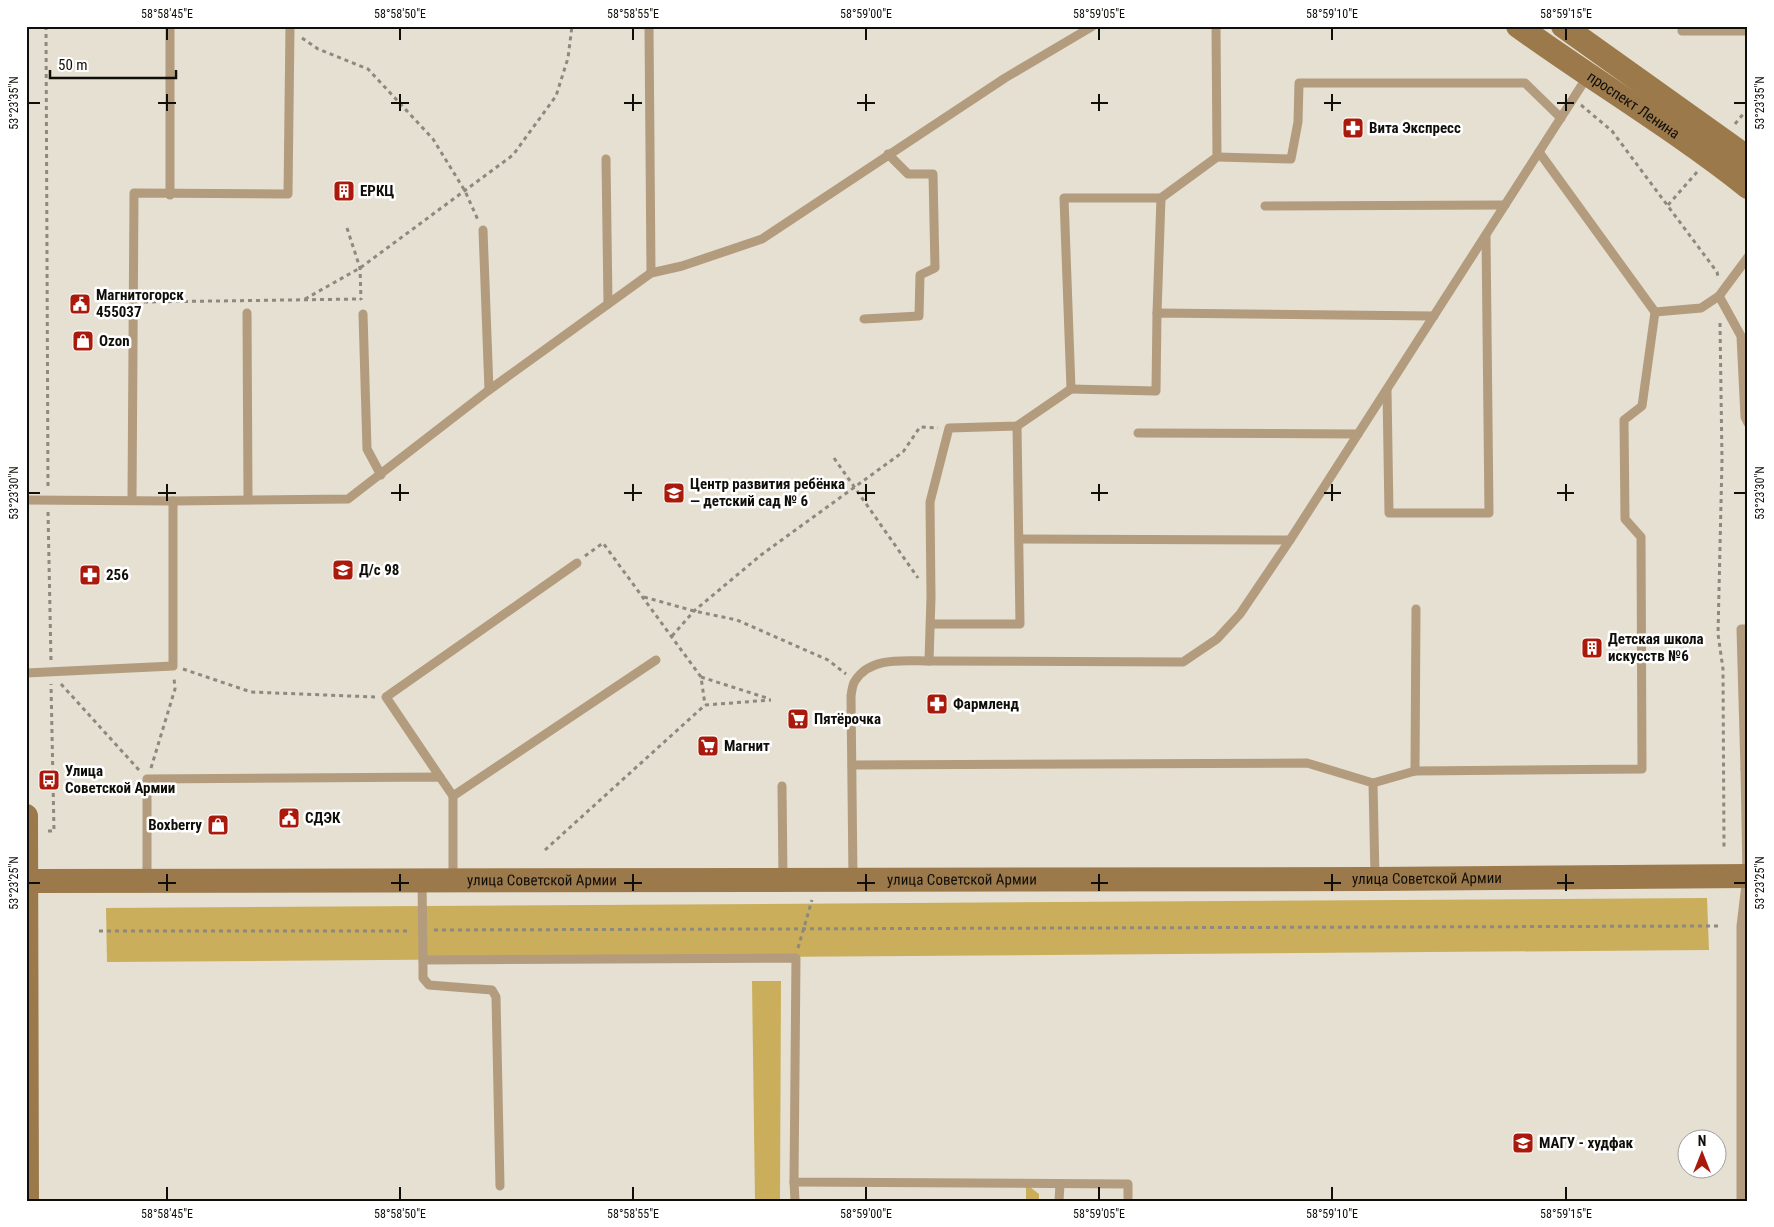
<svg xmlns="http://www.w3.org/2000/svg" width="1774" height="1227" font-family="'Roboto Condensed',sans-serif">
	<rect width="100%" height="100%" fill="#e5e0d1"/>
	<g fill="#caae5b">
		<path d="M1707 898 1709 950 107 962 106 908Z"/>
		<path d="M752 981H781L780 1201H755Z"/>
		<path d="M1026 1184 1039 1194V1201H1026Z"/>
	</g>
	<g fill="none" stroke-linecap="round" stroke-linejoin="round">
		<g stroke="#8d897e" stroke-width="3" stroke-dasharray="4 4" stroke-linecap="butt">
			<path d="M46 26 48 488"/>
			<path d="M302 38 318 49 368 69 433 139 465 191 478 220"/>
			<path d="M1581 105 1612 131 1717 272 1718 277"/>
			<path d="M1735 124 1744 113"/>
			<path d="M1668 205 1697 172"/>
			<path d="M347 228 360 268 361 300"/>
			<path d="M305 299 360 268 513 155 556 96 568 58 572 26"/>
			<path d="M144 302 361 299"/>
			<path d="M1720 323 1722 460 1718 634 1723 669 1724 849"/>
			<path d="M834 458 918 578"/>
			<path d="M48 512 51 661"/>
			<path d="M585 556 603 543 701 677 705 705"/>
			<path d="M644 597 694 611 737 620 828 660 846 674"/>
			<path d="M672 636 694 611 761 555 903 452 920 427 938 428"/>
			<path d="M183 669 251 692 375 697"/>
			<path d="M701 677 770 699"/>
			<path d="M61 684 139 770"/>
			<path d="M151 768 175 689 174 678"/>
			<path d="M48 831H54L51 684"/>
			<path d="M545 850 705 705 771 700"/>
			<path d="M434 930 1719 926"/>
			<path d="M99 931H410"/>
			<path d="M798 948 812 900"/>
		</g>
		<g stroke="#b39b7d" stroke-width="9">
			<path d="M170 26V195"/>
			<path d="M649 26 651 273"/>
			<path d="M1682 26V31H1748"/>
			<path d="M1217 157 1291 159 1298 122 1299 83H1525L1561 118"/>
			<path d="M606 159 608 304"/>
			<path d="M1161 198 1217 157 1216 26"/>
			<path d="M1265 206 1505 205"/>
			<path d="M483 230 489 390"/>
			<path d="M1719 296 1741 336 1745 417 1748 423"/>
			<path d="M1655 312 1701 308 1719 296 1748 257"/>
			<path d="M247 313 248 499"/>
			<path d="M363 314 367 449 381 475"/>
			<path d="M864 319 919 316 920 275 935 268 933 174H908L888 154"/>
			<path d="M1071 389 1156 391 1157 313 1434 316"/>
			<path d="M1387 390 1389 513H1489L1486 235"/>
			<path d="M1138 433 1358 434"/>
			<path d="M26 500 173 501 348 499 489 390 651 273 682 266 762 239 1005 78 1093 26"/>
			<path d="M132 500 134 193 288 194 290 26"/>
			<path d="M1019 539 1290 540"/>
			<path d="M931 624H1020L1017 426"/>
			<path d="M929 661 1183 662 1217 639 1240 614 1290 540 1587 77"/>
			<path d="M26 673 173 666V501"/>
			<path d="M852 765 1307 763 1373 783 1375 878"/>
			<path d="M1745 769 1741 629H1748"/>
			<path d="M1415 771 1416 609"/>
			<path d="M440 777 386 697 577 563"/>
			<path d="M1373 783 1415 771 1642 769 1641 537 1625 519 1624 420 1642 406 1655 312 1539 152"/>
			<path d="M782 786 783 879"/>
			<path d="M453 796 656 660"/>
			<path d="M853 879 851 696C852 691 852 685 855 681 870 656 905 661 929 661L931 597 930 502 949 428 1017 426 1071 389 1064 198H1161L1157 313"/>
			<path d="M147 880V779L440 777 453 796V878"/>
			<path d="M422 880 423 960 796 958 794 1182 1128 1184V1201"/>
			<path d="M423 960V978L429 985 492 990 496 997 500 1186"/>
			<path d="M794 1182 795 1201"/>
			<path d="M1059 1201 1060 1184"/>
			<path d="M1741 1201V926L1747 876 1745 769H1748"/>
		</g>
		<g stroke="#9c794b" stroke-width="24">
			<path id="s1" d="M1518 26C1594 81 1675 129 1748 187"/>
			<path d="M1563 26 1748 158"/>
			<path d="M26 816 27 1201"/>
			<path id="s2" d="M26 881 1375 879 1748 876"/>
		</g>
	</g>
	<path fill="none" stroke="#100e09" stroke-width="2" d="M167 28V40M400 28V40M633 28V40M866 28V40M1099 28V40M1332 28V40M1566 28V40M167 94V111M400 94V111M633 94V111M866 94V111M1099 94V111M1332 94V111M1566 94V111M28 103H40M158 103H176M391 103H409M624 103H642M857 103H875M1091 103H1108M1324 103H1341M1557 103H1574M1734 103H1746M167 484V501M400 484V501M633 484V501M866 484V501M1099 484V501M1332 484V501M1566 484V501M28 493H40M158 493H176M391 493H409M624 493H642M857 493H875M1091 493H1108M1324 493H1341M1557 493H1574M1734 493H1746M167 874V891M400 874V891M633 874V891M866 874V891M1099 874V891M1332 874V891M1566 874V891M28 883H40M158 883H176M391 883H409M624 883H642M857 883H875M1091 883H1108M1324 883H1341M1557 883H1574M1734 883H1746M167 1187V1200M400 1187V1200M633 1187V1200M866 1187V1200M1099 1187V1200M1332 1187V1200M1566 1187V1200"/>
	<defs>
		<g id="pharmacy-square" transform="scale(1.125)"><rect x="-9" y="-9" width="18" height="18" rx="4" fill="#aa1a0c" stroke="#fff"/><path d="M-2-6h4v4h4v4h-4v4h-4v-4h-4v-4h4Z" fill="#fff"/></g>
		<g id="building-square" transform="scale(1.125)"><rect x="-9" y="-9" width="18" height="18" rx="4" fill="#aa1a0c" stroke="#fff"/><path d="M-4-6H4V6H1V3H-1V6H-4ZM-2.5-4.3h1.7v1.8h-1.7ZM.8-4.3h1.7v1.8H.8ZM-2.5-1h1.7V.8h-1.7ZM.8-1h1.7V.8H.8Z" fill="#fff"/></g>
		<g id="civic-square" transform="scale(1.125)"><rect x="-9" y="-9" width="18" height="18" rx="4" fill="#aa1a0c" stroke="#fff"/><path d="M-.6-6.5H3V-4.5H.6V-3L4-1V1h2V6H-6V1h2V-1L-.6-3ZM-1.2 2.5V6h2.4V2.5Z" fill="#fff"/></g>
		<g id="shop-square" transform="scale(1.125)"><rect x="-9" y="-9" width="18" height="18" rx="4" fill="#aa1a0c" stroke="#fff"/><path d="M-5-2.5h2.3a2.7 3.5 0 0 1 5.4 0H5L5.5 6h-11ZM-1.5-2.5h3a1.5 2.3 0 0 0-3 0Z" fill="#fff"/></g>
		<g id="school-square" transform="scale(1.125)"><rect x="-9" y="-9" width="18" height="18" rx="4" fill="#aa1a0c" stroke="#fff"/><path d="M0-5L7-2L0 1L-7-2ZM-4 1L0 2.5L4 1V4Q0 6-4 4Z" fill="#fff"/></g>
		<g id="supermarket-square" transform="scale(1.125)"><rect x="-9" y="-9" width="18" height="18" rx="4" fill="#aa1a0c" stroke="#fff"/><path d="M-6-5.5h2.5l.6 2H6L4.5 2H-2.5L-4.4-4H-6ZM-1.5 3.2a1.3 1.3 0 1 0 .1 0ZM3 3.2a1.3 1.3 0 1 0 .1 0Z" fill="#fff"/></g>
		<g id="bus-square" transform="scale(1.125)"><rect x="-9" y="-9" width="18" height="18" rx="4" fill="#aa1a0c" stroke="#fff"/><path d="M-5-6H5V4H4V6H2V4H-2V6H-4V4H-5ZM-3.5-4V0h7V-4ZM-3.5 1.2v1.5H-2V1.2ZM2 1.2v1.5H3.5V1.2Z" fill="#fff"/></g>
		<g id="university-square" transform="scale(1.125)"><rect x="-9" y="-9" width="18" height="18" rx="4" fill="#aa1a0c" stroke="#fff"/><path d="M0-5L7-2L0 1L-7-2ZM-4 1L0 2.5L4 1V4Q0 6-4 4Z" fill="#fff"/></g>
	</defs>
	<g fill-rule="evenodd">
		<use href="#pharmacy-square" x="1353" y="128"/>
		<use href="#building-square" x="344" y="191"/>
		<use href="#civic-square" x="80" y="304"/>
		<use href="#shop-square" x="83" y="341"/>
		<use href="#school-square" x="674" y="493"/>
		<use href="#school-square" x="343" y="570"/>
		<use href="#pharmacy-square" x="90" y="575"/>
		<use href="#building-square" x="1592" y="648"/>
		<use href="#pharmacy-square" x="937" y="704"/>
		<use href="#supermarket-square" x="798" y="719"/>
		<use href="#supermarket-square" x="708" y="746"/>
		<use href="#bus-square" x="49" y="780"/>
		<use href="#civic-square" x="289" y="818"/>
		<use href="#shop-square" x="218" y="825"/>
		<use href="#university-square" x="1523" y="1143"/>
	</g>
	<g text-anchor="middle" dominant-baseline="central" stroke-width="5" stroke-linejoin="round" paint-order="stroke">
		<g font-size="15" fill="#100e09" stroke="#fff">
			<text stroke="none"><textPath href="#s1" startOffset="140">проспект Ленина</textPath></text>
			<text stroke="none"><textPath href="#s2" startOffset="1401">улица Советской Армии</textPath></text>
			<text stroke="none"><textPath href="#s2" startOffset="516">улица Советской Армии</textPath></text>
			<text stroke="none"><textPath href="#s2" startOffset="936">улица Советской Армии</textPath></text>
		</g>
		<g font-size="15" font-weight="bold" fill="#100e09" stroke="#fff" text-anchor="start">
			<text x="1369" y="128">Вита Экспресс</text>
			<text x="360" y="191">ЕРКЦ</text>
			<text x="96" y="295">Магнитогорск<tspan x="96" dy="17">455037</tspan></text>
			<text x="99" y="341">Ozon</text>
			<text x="690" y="484">Центр развития ребёнка<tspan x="690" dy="17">— детский сад № 6</tspan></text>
			<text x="359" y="570">Д/с 98</text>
			<text x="106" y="575">256</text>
			<text x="1608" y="639">Детская школа<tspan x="1608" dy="17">искусств №6</tspan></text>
			<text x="953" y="704">Фармленд</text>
			<text x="814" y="719">Пятёрочка</text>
			<text x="724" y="746">Магнит</text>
			<text x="65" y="771">Улица<tspan x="65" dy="17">Советской Армии</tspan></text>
			<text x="305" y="818">СДЭК</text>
			<text x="202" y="825" text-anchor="end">Boxberry</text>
			<text x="1539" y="1143">МАГУ - худфак</text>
		</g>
	</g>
	<rect width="1774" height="1227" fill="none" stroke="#ffffff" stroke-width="55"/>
	<g transform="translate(1702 1154)"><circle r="24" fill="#ffffff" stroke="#9f9f9d"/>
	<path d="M0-4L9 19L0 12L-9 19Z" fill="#aa1a0c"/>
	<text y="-8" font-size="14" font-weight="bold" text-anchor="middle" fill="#100e09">N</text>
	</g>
	<path d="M50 70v8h126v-8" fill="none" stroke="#100e09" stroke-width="2.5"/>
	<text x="58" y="70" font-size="15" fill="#100e09" stroke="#ffffff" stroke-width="4" paint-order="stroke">50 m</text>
	<rect x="28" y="28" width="1718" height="1172" fill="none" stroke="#100e09" stroke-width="2"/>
	<g font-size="12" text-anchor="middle" fill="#100e09">
		<text x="167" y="18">58°58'45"E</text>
		<text x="400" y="18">58°58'50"E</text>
		<text x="633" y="18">58°58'55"E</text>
		<text x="866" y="18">58°59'00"E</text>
		<text x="1099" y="18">58°59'05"E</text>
		<text x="1332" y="18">58°59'10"E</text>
		<text x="1566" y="18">58°59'15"E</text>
		<text transform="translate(14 103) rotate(-90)" y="4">53°23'35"N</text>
		<text transform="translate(1760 103) rotate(-90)" y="4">53°23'35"N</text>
		<text transform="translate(14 493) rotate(-90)" y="4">53°23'30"N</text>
		<text transform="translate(1760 493) rotate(-90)" y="4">53°23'30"N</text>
		<text transform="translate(14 883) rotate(-90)" y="4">53°23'25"N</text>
		<text transform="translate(1760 883) rotate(-90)" y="4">53°23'25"N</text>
		<text x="167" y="1218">58°58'45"E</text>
		<text x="400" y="1218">58°58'50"E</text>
		<text x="633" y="1218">58°58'55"E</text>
		<text x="866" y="1218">58°59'00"E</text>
		<text x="1099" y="1218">58°59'05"E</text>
		<text x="1332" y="1218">58°59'10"E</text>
		<text x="1566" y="1218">58°59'15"E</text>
	</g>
</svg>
